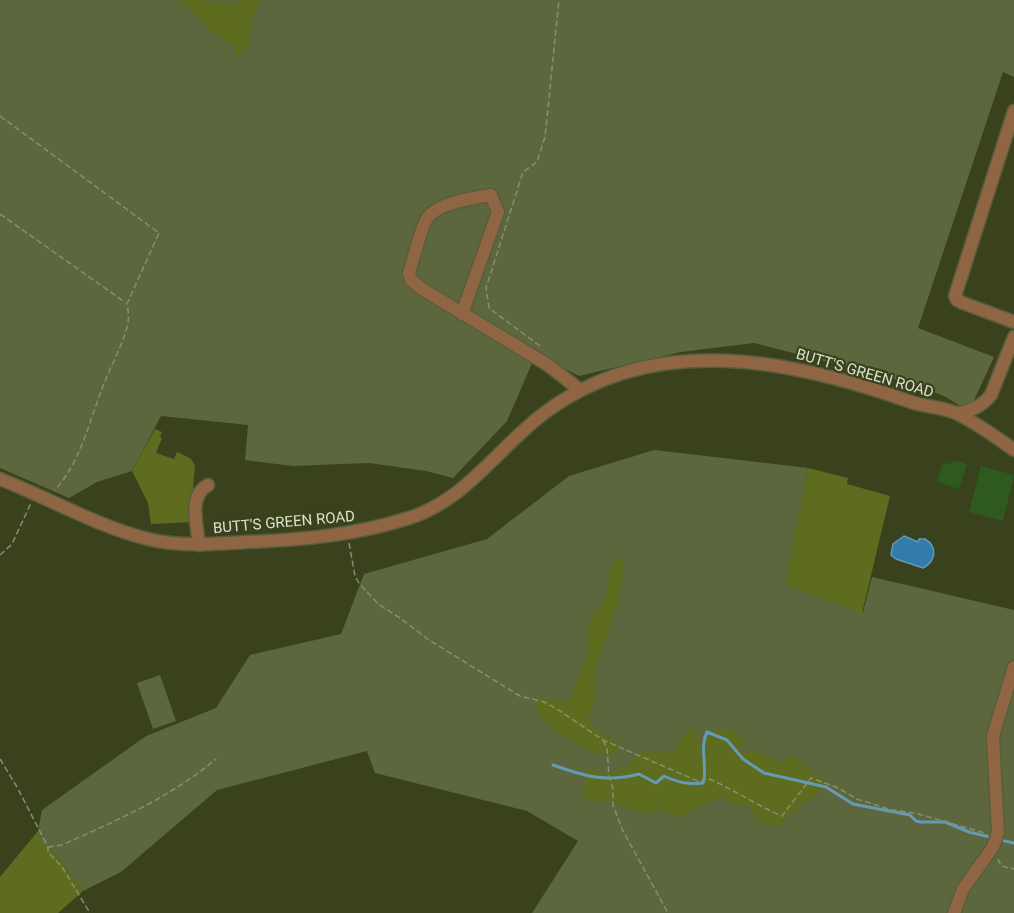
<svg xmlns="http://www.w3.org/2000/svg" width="1014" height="913" font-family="Roboto,sans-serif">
	<rect width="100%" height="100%" fill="#39411d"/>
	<g fill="#5d673d">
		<path d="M0 0H1014V77L1003 72 918 328 994 357 969 411 944 396 909 383 754 343 681 352 579 376 536 354 507 421 453 478 426 471 369 463 293 466 245 460 248 425 161 416 132 471 97 482 69 498 0 468Z"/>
		<path d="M654 450 808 468 786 585 863 612 872 577 1014 610V913H532L578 841 527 811 375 773 367 751 217 790 121 872 83 891 51 849 41 844 38 831 42 810 146 736 216 708 250 655 341 634 364 574 487 539 569 476Z"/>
		<path d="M160 675 176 721 153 729 137 683Z"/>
	</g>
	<g fill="#5e6c1f">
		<path d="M177 0H206L224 4H234L238 0H260C257 8 253 15 251 24 248 41 253 48 235 58V47L210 30 191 10Z"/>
		<path d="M155 429 162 432 160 437 162 438 156 453 174 459 177 452 190 458 195 465 192 501 193 522 151 524 148 503 132 471Z"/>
		<path d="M808 468 848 478 847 484 890 496 862 613 785 585Z"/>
		<path d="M617 557 624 562 620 593 616 609 594 671C599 689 596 702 588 718L592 727 619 744 616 753 598 755C578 740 545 734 536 707L540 696 564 702 571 698 587 652 588 628 592 615 601 606 607 594 610 571Z"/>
		<path d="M695 726 700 749 710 732 729 728 744 740 739 750 746 753 758 750 769 758 782 763 792 753C804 763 810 773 825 780L820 793 800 805 797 812 789 813 781 826 758 824 750 806H734L721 795 689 813 678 817 660 810 641 814 617 803 584 800 586 769C614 776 622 775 640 751L656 753 675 750 687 731Z"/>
		<path d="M38 831 42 837V844L51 849 83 891 58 913H0V877Z"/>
	</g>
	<path fill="#317caa" stroke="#649ab4" stroke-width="1.5" d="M904 536 918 542 919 539H925C938 547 936 561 923 568L896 559 891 555 893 544Z"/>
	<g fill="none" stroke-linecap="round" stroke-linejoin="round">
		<g stroke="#649ab4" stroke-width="3">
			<path d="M553 765C584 776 606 783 639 774L656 783 664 776C677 782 688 785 703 783 708 767 699 748 707 732L727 740 743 759 764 773 826 787 853 804 910 815 916 821 921 822H945L969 832 994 838"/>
			<path d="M1000 840 1014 843"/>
		</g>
	</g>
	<g fill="#2e5a20">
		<path d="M953 460 967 464 959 489 937 482 943 462 951 465Z"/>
		<path d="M981 466 1014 475 1003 521 969 512Z"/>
	</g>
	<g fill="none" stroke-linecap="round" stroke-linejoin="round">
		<g stroke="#565e3c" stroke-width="15">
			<g id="minor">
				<path d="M1014 111 955 296 957 300 963 303 1014 322"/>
				<path d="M462 314 498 212 491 195C474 198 441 202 429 216 422 222 413 262 409 273L411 280 422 289 548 365 580 390"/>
				<path d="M958 413C972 410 981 407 991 395L1014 337"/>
				<path d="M0 479C49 498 96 526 148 539 180 547 214 544 246 542 302 540 356 535 409 518 467 500 500 445 547 411 656 331 793 360 911 402 925 407 945 407 958 414 978 424 996 437 1014 450"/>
				<path d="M199 545C197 525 188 496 208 485"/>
				<path d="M954 913 963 889 993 847 998 832 993 736 1014 667"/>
			</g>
		</g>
		<g stroke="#878e71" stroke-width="1.5" stroke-dasharray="6 3" stroke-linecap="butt">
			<path d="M0 116 159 233 127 304C129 312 129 322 126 331 120 350 110 368 103 386 89 422 81 461 55 490"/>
			<path d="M0 214 126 303"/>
			<path d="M540 346 489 308 486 288 523 172 537 162 545 137 559 0"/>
			<path d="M349 543 355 576 359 583 378 604 400 618 429 640 520 696 544 702 557 709 603 740 700 782 707 778C733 789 756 805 782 816L811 778 836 787 857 799 892 810 915 813 985 833"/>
			<path d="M0 555 12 544 31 503"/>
			<path d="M603 740 607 749 609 776 613 789V805L622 829 668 913"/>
			<path d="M0 759 17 787 48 847V852L62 867 90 913"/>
			<path d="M48 847 62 845C116 821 171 797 216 759"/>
			<path d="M998 859 1001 866 1014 869"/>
		</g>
		<use href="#minor" stroke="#8f6543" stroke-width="12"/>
	</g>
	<g text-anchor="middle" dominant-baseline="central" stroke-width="4.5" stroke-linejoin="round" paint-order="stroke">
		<g font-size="15" fill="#dbe1cc" stroke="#39411d">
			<text transform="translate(865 373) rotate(16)">BUTT'S GREEN ROAD</text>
			<text transform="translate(284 522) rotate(-5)">BUTT'S GREEN ROAD</text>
		</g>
	</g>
</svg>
